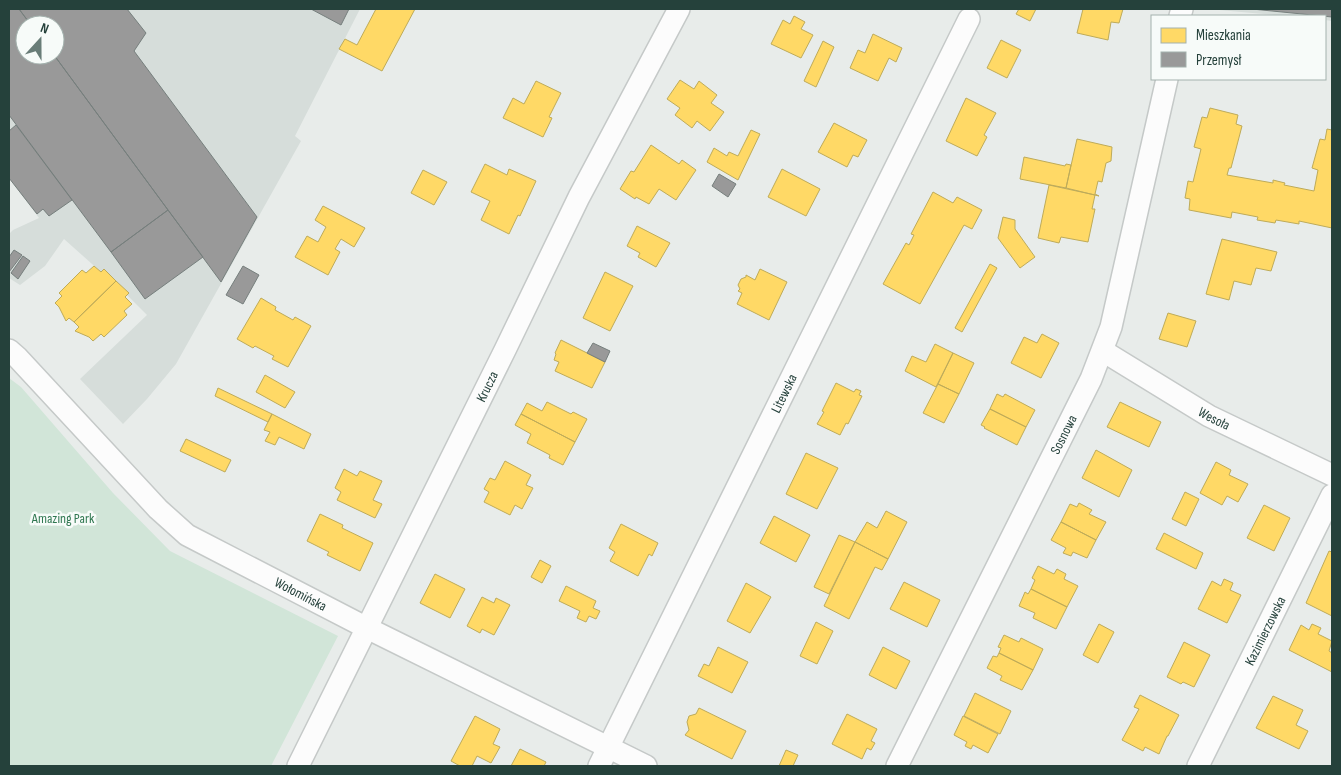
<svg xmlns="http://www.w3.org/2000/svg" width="1341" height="775" font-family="'Sofia Sans Condensed',sans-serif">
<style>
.built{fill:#d6ddda;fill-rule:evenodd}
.green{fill:#d1e5d8}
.homes{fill:#ffd966;stroke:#beab59}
.industry{fill:#999;stroke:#767f7d}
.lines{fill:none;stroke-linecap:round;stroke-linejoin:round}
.street-casing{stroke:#c5c9c8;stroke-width:24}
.street{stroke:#fcfcfc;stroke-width:21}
.labels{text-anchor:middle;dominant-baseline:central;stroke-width:5;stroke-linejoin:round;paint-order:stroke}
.street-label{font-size:14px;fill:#25413b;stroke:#f7fbf9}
.park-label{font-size:14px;fill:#2f7750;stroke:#f7fbf9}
</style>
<rect width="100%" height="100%" fill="#e8ecea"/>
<path class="built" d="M 9,9 L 360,9 L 295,136 L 301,141 L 176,364 L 147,399 L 123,424 L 80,379 L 147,315 L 127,295 L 128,293 L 104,270 L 101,272 L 64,239 L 45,266 L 20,285 L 9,278 L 9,234 L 13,230 L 39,218 L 9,178 ZM 25,25 L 55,25 L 55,55 L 25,55 Z
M 1208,9 L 1332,9 L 1332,21 L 1325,20 L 1325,16 L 1286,16 Z"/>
<path class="green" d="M 9,378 L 21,387 L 113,493 L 170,551 L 338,636 L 271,766 L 9,766 Z"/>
<path class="homes" d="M 376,9 L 415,9 L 382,71 L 339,49 L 345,39 L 357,45 Z
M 1019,9 L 1036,9 L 1030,21 L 1016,14 Z
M 1083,9 L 1123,9 L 1119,23 L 1111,22 L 1108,40 L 1077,33 Z
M 794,16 L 805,22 L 801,29 L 813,35 L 801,58 L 771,44 L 783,20 L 790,24 Z
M 873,34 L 902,48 L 896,62 L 889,58 L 878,81 L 850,68 L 858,50 L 865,53 Z
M 1001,40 L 1021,50 L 1007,78 L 987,68 Z
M 823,41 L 834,47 L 816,87 L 804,81 Z
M 680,80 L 694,89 L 699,81 L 717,95 L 711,103 L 724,112 L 710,131 L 697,121 L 692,128 L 675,115 L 680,108 L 667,99 Z
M 536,81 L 561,93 L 549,117 L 552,118 L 543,137 L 503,118 L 513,98 L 524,104 Z
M 966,98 L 996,113 L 984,135 L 987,137 L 977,156 L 946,141 Z
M 1210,108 L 1238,115 L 1236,124 L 1242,126 L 1231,168 L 1229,168 L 1227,175 L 1273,183 L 1273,180 L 1285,183 L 1284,185 L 1314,191 L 1318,170 L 1312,168 L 1320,139 L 1325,140 L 1327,129 L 1332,130 L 1332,228 L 1299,221 L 1299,224 L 1276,220 L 1275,223 L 1257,220 L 1258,217 L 1232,212 L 1231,218 L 1189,210 L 1190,199 L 1185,198 L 1188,181 L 1193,182 L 1201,149 L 1194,147 L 1202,117 L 1207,118 Z
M 834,123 L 867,140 L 858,157 L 853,155 L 847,167 L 818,152 Z
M 751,130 L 760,134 L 738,180 L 707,162 L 714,148 L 727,156 L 729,152 L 738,156 Z
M 1077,139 L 1112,147 L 1111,161 L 1106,163 L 1102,182 L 1098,181 L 1095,194 L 1099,196 L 1066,188 Z
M 651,145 L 679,164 L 682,160 L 696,170 L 676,200 L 659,189 L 649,204 L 636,197 L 635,199 L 620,189 L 631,171 L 634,172 Z
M 1024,157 L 1065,166 L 1066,164 L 1071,165 L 1066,188 L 1020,179 Z
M 485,164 L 507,175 L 509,169 L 536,181 L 520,216 L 518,215 L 509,234 L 481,220 L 490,201 L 471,192 Z
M 782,169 L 820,189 L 806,216 L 768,197 Z
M 423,170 L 447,182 L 434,205 L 411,193 Z
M 1049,185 L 1095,195 L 1092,209 L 1095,209 L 1088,242 L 1061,237 L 1059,243 L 1038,238 Z
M 933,192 L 953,203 L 957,197 L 982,210 L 972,229 L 964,225 L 920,304 L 883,284 L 906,243 L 909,245 L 914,235 L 911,234 Z
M 323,206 L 365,228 L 354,247 L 341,239 L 335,249 L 340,252 L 328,275 L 295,257 L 307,236 L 318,242 L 326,227 L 315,220 Z
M 1003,217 L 1015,220 L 1015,229 L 1035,257 L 1020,268 L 998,238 Z
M 637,226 L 670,243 L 656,267 L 638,257 L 640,253 L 627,246 Z
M 1222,239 L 1277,252 L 1271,271 L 1256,268 L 1251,285 L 1234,281 L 1229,300 L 1206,294 Z
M 990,264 L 997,268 L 962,332 L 955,328 Z
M 94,266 L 101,272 L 104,269 L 116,281 L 74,322 L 69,318 L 66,321 L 59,307 L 55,303 L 62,296 L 59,293 L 82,270 L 86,273 Z
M 760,269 L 787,282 L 769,320 L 737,304 L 742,293 L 738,291 L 740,289 L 738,285 L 741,279 L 746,277 L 746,275 L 755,280 Z
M 605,272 L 633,286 L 610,331 L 583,318 Z
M 116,281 L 129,293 L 125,297 L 132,304 L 124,311 L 127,315 L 104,337 L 101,334 L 93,341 L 89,337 L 75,331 L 79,327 L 74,322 Z
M 261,298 L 276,307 L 275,310 L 293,320 L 295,317 L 311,326 L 288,367 L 272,359 L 274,356 L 255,346 L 253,348 L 237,339 Z
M 1168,313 L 1196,321 L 1187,347 L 1159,339 Z
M 1042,334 L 1059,343 L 1041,378 L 1011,363 L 1024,337 L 1037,343 Z
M 561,340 L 605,362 L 592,388 L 555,371 L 559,362 L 554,360 L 556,354 L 555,353 Z
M 935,344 L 953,353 L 936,387 L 905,371 L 912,356 L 926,362 Z
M 953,353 L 974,363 L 959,394 L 938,384 Z
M 265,375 L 295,392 L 285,408 L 256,392 Z
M 836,383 L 854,392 L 856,389 L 861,391 L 859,395 L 862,396 L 848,424 L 846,423 L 840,435 L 817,424 L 824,412 L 822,411 Z
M 938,384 L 959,394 L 944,423 L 923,413 Z
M 218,388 L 272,414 L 268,422 L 215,396 Z
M 997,394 L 1003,397 L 1005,394 L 1035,410 L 1026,427 L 990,409 Z
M 547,402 L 571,414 L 573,412 L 587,419 L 575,442 L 521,414 L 527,403 L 542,411 Z
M 1120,402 L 1161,422 L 1149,447 L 1107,427 Z
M 990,409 L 1026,427 L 1017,445 L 984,428 L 985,427 L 981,425 Z
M 272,414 L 311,434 L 304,449 L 279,437 L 275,445 L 265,441 L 270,432 L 264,430 Z
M 521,414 L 575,442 L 563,465 L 549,458 L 550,455 L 527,443 L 531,434 L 515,425 Z
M 186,439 L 231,460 L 225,472 L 180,451 Z
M 1096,450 L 1132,470 L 1119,497 L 1082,478 Z
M 806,453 L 838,468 L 817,509 L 786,494 Z
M 505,461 L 531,475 L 526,485 L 533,488 L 522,509 L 515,505 L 510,515 L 484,502 L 489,492 L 484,489 L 490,478 L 495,480 Z
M 1216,462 L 1231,470 L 1229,475 L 1248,484 L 1238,502 L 1227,496 L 1222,505 L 1200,493 Z
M 344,469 L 357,476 L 360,471 L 382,481 L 373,500 L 382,504 L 375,518 L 337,500 L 341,492 L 335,488 Z
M 1185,492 L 1199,499 L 1186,526 L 1172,519 Z
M 1079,503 L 1092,510 L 1089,514 L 1106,522 L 1096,540 L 1061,522 L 1070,504 L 1077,507 Z
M 1264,505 L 1290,518 L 1274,551 L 1247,538 Z
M 886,511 L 907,522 L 888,559 L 855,542 L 867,522 L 877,528 Z
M 320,514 L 343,525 L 342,528 L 373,543 L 360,571 L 327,555 L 329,552 L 307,541 Z
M 774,516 L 810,535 L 796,562 L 760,543 Z
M 1061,522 L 1096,540 L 1087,558 L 1073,552 L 1071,556 L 1063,553 L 1066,548 L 1051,540 Z
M 621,524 L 658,543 L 652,556 L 649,554 L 638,576 L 610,561 L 615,552 L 609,548 Z
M 1164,533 L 1203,553 L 1196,569 L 1156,549 Z
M 839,535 L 855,542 L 829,594 L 814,587 Z
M 855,542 L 888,559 L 882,570 L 875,567 L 849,619 L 824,606 Z
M 1329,551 L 1332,552 L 1332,616 L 1306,603 Z
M 540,560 L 551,566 L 542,583 L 531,577 Z
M 1038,566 L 1054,574 L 1057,569 L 1066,574 L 1064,579 L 1078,586 L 1067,607 L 1031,589 L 1035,580 L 1032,578 Z
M 435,574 L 465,589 L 450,618 L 420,603 Z
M 1224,579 L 1233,583 L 1230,590 L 1241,595 L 1227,623 L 1198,609 L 1212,581 L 1221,586 Z
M 904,582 L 940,600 L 927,627 L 890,609 Z
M 746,583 L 771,597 L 750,633 L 727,621 Z
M 566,586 L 596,601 L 593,608 L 600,611 L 596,619 L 589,616 L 586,622 L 577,618 L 580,611 L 559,601 Z
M 1031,589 L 1067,607 L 1056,629 L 1033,618 L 1035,613 L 1019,606 L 1025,592 L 1028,594 Z
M 482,597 L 494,603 L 496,598 L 510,605 L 494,635 L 482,629 L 480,633 L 467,626 Z
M 816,622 L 833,631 L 817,664 L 800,656 Z
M 1099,624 L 1114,632 L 1098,663 L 1083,655 Z
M 1312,624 L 1321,628 L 1318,634 L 1332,641 L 1329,651 L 1332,653 L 1332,672 L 1289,650 L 1301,625 L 1309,630 Z
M 1004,635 L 1019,642 L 1021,638 L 1043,649 L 1033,670 L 999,653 L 1001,648 L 998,647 Z
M 1184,642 L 1210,655 L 1194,687 L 1183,682 L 1181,684 L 1167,677 Z
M 718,647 L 748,662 L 732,693 L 698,676 L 704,664 L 709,666 Z
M 883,647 L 910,661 L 896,689 L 869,675 Z
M 999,653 L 1033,670 L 1022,690 L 1000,680 L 1002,676 L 987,668 L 993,656 L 997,657 Z
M 975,693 L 1011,711 L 1000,734 L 964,716 Z
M 1140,695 L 1179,715 L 1168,736 L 1167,736 L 1159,754 L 1145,747 L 1143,751 L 1122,740 L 1139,709 L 1134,707 Z
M 1273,696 L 1303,710 L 1296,725 L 1308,731 L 1299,749 L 1256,728 Z
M 699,708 L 746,731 L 732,759 L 685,735 L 689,730 L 687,722 L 689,716 L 696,714 Z
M 847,714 L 877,729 L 871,741 L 875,743 L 871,750 L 867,748 L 862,759 L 832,744 Z
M 475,716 L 500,729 L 493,744 L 500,747 L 491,763 L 477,756 L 472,766 L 460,766 L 451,761 Z
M 963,716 L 998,734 L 988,753 L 973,745 L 971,749 L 965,746 L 967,742 L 954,735 Z
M 520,749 L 546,762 L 544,766 L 511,766 Z
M 786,750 L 798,755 L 793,766 L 779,766 Z"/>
<path class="industry" d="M 9,9 L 19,9 L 31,25 L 25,25 L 25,55 L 54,55 L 168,210 L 111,252 L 9,115 Z
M 19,9 L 127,9 L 146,33 L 134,51 L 257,217 L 221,282 L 54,55 L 55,55 L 55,25 L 31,25 Z
M 311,9 L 349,9 L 341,25 Z
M 1252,9 L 1332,9 L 1332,17 Z
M 16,125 L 72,200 L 49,216 L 43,209 L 37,214 L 9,178 L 9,131 Z
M 719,174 L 736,184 L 728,197 L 712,186 Z
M 168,210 L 203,257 L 145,299 L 111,252 Z
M 14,250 L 22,255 L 9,272 L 9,257 Z
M 23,256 L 30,261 L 18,279 L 11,273 Z
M 243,266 L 259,275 L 243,304 L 226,295 Z
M 593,343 L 610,351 L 605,362 L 587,353 Z"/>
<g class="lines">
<g class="street-casing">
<g id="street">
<path d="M 1180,16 L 1182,9"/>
<path id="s1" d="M 9,350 L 17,357 L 158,509 L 187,535 L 367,628 L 646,766"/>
<path id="s2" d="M 1103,351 L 1209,416 L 1332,475"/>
<path id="s3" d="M 298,766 L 505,350 L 579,197 L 679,9"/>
<path id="s4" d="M 599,766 L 969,19"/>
<path id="s5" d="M 897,766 L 1091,379 L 1111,327 L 1167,79"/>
<path id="s6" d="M 1198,766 L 1332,495"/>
</g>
</g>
<use href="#street" class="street"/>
</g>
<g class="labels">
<g class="street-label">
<text stroke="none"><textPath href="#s3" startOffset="424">Krucza</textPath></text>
<text stroke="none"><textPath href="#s4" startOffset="416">Litewska</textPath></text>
<text stroke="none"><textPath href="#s2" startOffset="130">Wesoła</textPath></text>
<text stroke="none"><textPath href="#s5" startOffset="371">Sosnowa</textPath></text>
<text stroke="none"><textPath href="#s1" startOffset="385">Wołomińska</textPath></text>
<text stroke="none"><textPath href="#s6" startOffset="151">Kazimierzowska</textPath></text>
</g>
<g class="park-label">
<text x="63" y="518">Amazing Park</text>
</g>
</g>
<rect width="1341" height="775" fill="none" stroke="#25413b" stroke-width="20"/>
<rect x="1151" y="15" width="175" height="65" fill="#f7fbf9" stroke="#a3b1ad"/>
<rect x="1161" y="28" width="25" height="15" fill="#ffd966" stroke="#a3b1ad"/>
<text x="1196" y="40" font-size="15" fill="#25413b">Mieszkania</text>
<rect x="1161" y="52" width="25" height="15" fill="#999999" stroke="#a3b1ad"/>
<text x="1196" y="65" font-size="15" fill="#25413b">Przemysł</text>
<g transform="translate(40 40) rotate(21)"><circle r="24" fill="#f7fbf9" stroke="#a3b1ad"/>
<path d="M0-4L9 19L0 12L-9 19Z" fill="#697d78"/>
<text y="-8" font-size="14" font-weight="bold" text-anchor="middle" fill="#25413b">N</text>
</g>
</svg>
